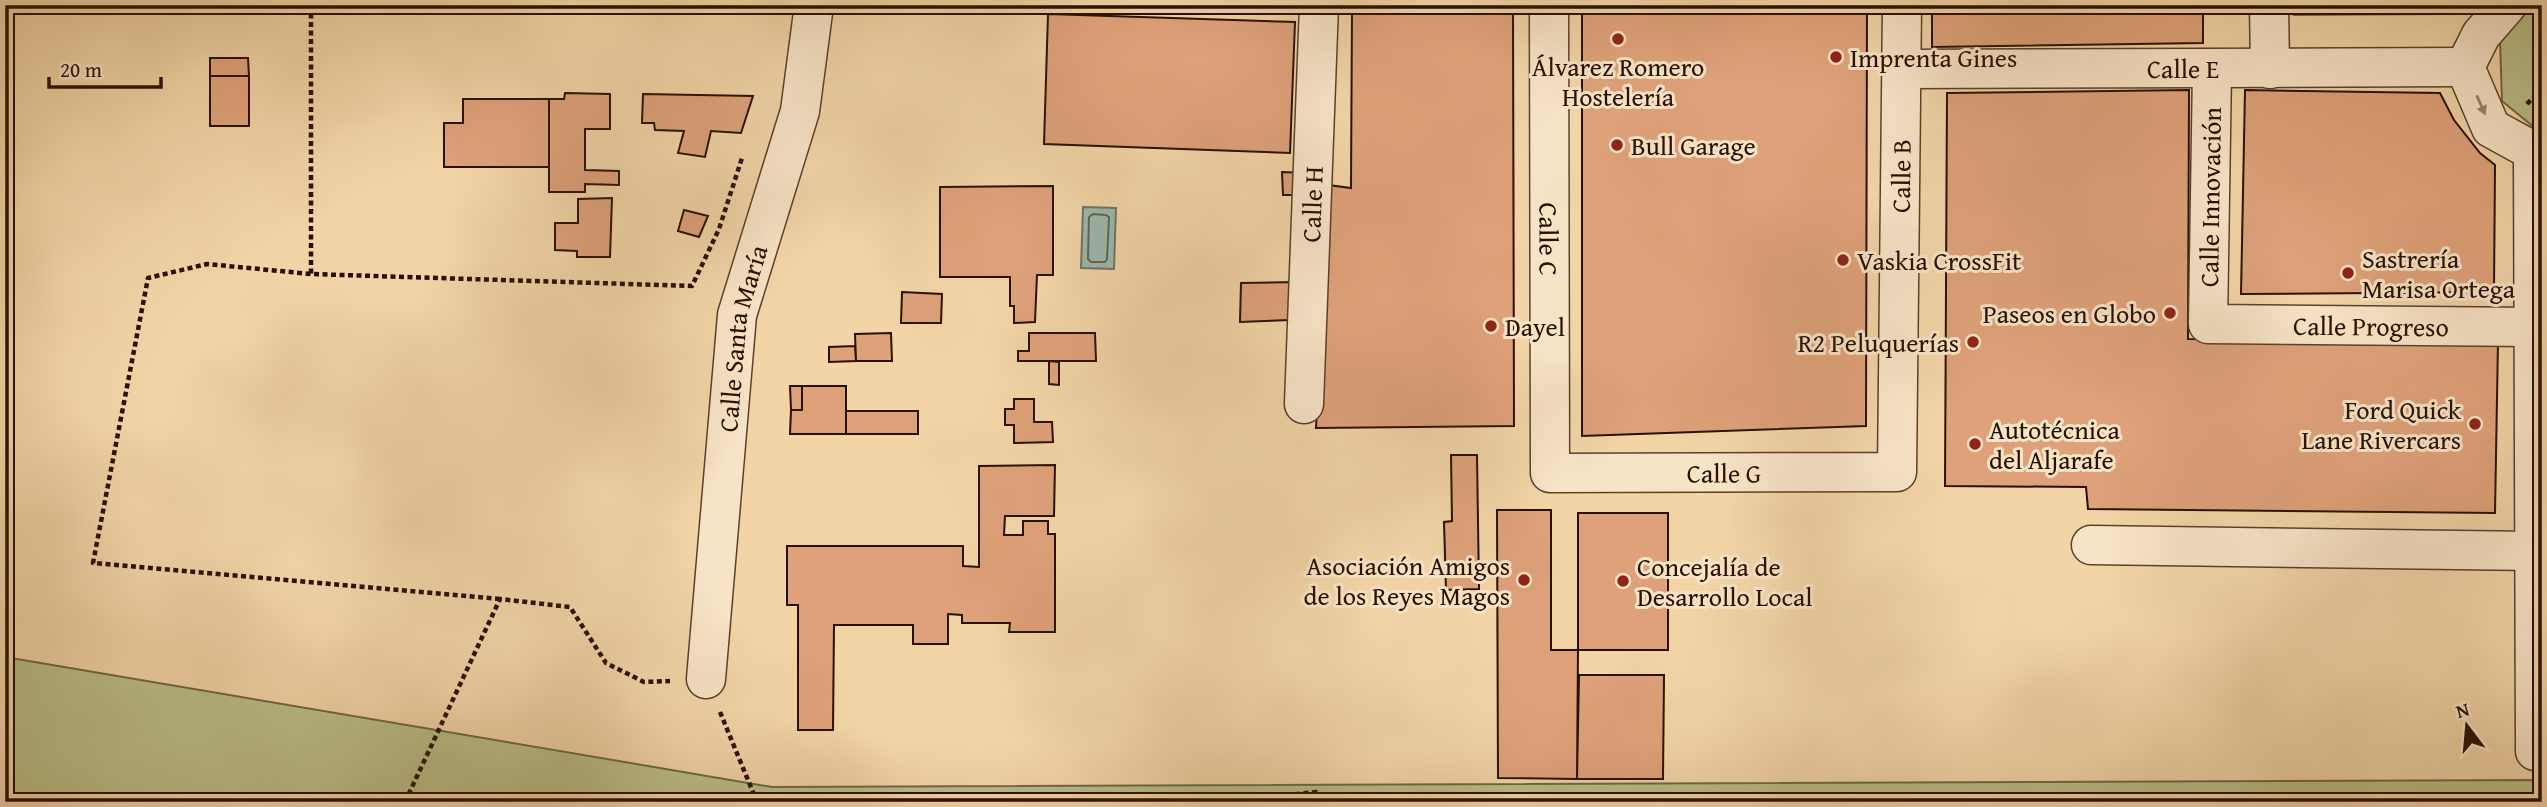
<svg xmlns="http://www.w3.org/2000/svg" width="2547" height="807" font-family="'Gentium Book Plus',serif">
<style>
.green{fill:#babd88;stroke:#716644;stroke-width:2}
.water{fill:#9cb8ac;stroke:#6e7567;stroke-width:2}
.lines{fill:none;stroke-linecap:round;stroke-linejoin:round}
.shore{stroke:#626456;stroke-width:2}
.building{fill:#dea179;stroke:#281000;stroke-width:2}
.minor-casing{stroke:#5a412a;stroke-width:41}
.path{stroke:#281000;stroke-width:4.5;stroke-dasharray:5 3.5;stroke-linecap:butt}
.minor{stroke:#f7e3c6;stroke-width:38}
.oneway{fill:#9a846d}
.poi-dot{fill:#8f2418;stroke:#f7e3c6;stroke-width:2.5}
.labels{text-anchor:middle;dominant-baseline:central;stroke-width:6;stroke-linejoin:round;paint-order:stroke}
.poi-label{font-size:26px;fill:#281000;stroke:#f7e3c6;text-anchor:start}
.street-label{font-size:26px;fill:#281000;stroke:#f7e3c6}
</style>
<rect width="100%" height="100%" fill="#f2d4a7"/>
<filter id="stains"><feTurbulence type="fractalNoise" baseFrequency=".00286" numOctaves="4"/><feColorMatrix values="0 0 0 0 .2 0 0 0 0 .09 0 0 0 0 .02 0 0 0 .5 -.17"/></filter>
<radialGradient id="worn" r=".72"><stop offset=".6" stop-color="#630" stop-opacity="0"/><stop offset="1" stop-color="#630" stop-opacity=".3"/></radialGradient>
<path class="green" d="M 2294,5 L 2451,5 L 2442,14 L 2294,15 Z
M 2533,5 L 2542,5 L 2542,129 L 2535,128 L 2502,101 L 2500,41 Z
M 5,657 L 772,787 L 2542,780 L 2542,802 L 5,802 Z"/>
<path class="water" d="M 1083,207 L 1116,208 L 1114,269 L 1081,268 Z"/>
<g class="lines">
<path class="shore" d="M 1093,214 L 1106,215 L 1109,217 L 1107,259 L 1105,262 L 1091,262 L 1088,259 L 1089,217 Z"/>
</g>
<path class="building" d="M 1184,5 L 1314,5 L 1314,8 Z
M 1352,5 L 1513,5 L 1514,426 L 1316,428 L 1328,185 L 1351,188 Z
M 1582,5 L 1867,5 L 1866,426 L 1582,436 Z
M 1932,5 L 2203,5 L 2203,43 L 1932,47 Z
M 1048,14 L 1295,22 L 1290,153 L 1044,144 Z
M 210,58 L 248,58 L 249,76 L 210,76 Z
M 210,76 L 249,76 L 249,126 L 210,126 Z
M 2189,90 L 2188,339 L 2498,342 L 2495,513 L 2088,509 L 2086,487 L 1945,486 L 1947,93 Z
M 2245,90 L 2440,93 L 2454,120 L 2480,153 L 2495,165 L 2494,292 L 2241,294 Z
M 565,93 L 610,94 L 610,129 L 585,129 L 585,170 L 619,171 L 619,185 L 585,184 L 585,192 L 549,192 L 549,99 L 564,99 Z
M 643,94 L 753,96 L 741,133 L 711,131 L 705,157 L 678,153 L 684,131 L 655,130 L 654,123 L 642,123 Z
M 463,99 L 549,99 L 549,167 L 444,167 L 444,123 L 463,123 Z
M 1282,172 L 1305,173 L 1303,195 L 1283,195 Z
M 1053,186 L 1053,275 L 1037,275 L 1035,322 L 1014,323 L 1014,306 L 1010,306 L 1010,277 L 940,277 L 940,187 Z
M 612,198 L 610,257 L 577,257 L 577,251 L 555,250 L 555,223 L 578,223 L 578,199 Z
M 684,210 L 708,216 L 699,237 L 678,231 Z
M 1295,282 L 1290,320 L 1240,322 L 1241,283 Z
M 902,292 L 942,294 L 941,323 L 901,323 Z
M 891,333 L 892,361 L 856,361 L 855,334 Z
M 1029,333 L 1095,333 L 1096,361 L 1018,361 L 1018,351 L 1029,351 Z
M 855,346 L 856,361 L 829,362 L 829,347 Z
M 1049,361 L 1059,362 L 1059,385 L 1049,384 Z
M 790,386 L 802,386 L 802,410 L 791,410 Z
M 802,386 L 846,386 L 846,434 L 790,434 L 791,410 L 802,410 Z
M 1014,399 L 1034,399 L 1034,422 L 1052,422 L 1053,442 L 1014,443 L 1014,425 L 1005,425 L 1005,409 L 1014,409 Z
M 846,411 L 918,411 L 918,434 L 846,434 Z
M 1451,455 L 1477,455 L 1479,589 L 1446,590 L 1444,522 L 1452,521 Z
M 1055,465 L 1054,516 L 1005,516 L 1004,535 L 1023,535 L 1023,521 L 1048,521 L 1048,534 L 1055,534 L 1055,632 L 1009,632 L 1010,623 L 962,623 L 962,615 L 948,614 L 948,644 L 913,644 L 913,625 L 834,625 L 833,730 L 798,730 L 798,605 L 787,605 L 787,546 L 963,546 L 963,566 L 979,567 L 979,466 Z
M 1497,510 L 1551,510 L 1551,650 L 1578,650 L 1577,779 L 1498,778 Z
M 1578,513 L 1668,513 L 1668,650 L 1578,650 Z
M 1579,675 L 1664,675 L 1663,779 L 1577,779 Z"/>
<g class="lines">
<g class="minor-casing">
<g id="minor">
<path id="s1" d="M 1549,5 L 1550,473 L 1897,472 L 1902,5"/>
<path d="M 2269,5 L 2270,69"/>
<path d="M 2507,5 L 2481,35 L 2465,67 L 2491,128 L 2533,151 L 2542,153"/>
<path id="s2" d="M 1901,69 L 2465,67"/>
<path id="s3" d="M 2212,69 L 2208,324 L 2533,327"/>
<path d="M 2533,151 L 2535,751 L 2542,752"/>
<path id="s4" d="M 1304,404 L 1319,5"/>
<path d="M 2091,545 L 2534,551"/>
<path id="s5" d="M 706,679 L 737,315 L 800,111 L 814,5"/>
</g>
</g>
<path class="path" d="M 311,5 L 311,274
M 2527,104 L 2542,89
M 500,599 L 93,563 L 148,278 L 207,264 L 311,274 L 692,286 L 719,229 L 742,158
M 720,712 L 757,802
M 405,802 L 500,599 L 570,607 L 606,663 L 644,682 L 670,681
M 1219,802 L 1316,792 L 1334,802"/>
<use href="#minor" class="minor"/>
</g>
<defs><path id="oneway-solid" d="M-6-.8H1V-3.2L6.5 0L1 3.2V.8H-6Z" transform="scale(1.75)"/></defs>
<use class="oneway" href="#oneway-solid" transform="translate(2481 105) rotate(66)"/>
<g class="poi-dot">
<circle cx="1618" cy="39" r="7"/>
<circle cx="1836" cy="57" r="7"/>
<circle cx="1617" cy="145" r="7"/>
<circle cx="1843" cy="260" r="7"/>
<circle cx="2348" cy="273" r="7"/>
<circle cx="2170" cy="313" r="7"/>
<circle cx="1491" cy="326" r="7"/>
<circle cx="1973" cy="342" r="7"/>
<circle cx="2475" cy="424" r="7"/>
<circle cx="1975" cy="444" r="7"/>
<circle cx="1524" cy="580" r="7"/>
<circle cx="1623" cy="581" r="7"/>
</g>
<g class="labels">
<g class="poi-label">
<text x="1850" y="57">Imprenta Gines</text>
<text x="1618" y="66" text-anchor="middle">Álvarez Romero<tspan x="1618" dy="30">Hostelería</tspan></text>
<text x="1631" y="145">Bull Garage</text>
<text x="2362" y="258">Sastrería<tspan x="2362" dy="30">Marisa Ortega</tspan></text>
<text x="1857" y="260">Vaskia CrossFit</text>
<text x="2156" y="313" text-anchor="end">Paseos en Globo</text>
<text x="1505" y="326">Dayel</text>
<text x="1959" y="342" text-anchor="end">R2 Peluquerías</text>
<text x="2461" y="409" text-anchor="end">Ford Quick<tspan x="2461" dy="30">Lane Rivercars</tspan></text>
<text x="1989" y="429">Autotécnica<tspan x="1989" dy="30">del Aljarafe</tspan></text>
<text x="1510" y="565" text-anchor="end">Asociación Amigos<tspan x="1510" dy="30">de los Reyes Magos</tspan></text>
<text x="1637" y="566">Concejalía de<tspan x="1637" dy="30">Desarrollo Local</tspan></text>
</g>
<g class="street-label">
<text stroke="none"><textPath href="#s2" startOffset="282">Calle E</textPath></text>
<text stroke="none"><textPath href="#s1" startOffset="1111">Calle B</textPath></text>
<text transform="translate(2210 197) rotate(-89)">Calle Innovación</text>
<text stroke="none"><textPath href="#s4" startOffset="200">Calle H</textPath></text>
<text stroke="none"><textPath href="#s1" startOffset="234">Calle C</textPath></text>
<text stroke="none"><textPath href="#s3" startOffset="418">Calle Progreso</textPath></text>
<text stroke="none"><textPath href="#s5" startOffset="343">Calle Santa María</textPath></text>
<text stroke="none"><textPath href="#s1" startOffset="642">Calle G</textPath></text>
</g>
</g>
<rect width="2547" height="807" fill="none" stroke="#f2d4a7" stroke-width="28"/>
<rect x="7" y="7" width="2533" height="793" fill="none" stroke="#281000" stroke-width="3.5"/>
<rect x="14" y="14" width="2519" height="779" fill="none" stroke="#281000" stroke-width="2"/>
<g transform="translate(2467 726) rotate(344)" stroke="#f7e3c6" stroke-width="5" paint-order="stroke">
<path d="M0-5L12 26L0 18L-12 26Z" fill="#281000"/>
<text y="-10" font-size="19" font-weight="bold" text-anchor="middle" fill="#281000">N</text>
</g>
<path d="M49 77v10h112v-10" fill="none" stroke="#281000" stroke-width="3.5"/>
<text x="60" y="77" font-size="21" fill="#281000" stroke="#f7e3c6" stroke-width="5" paint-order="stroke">20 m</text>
<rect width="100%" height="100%" filter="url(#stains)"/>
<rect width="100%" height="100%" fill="url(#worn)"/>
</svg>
